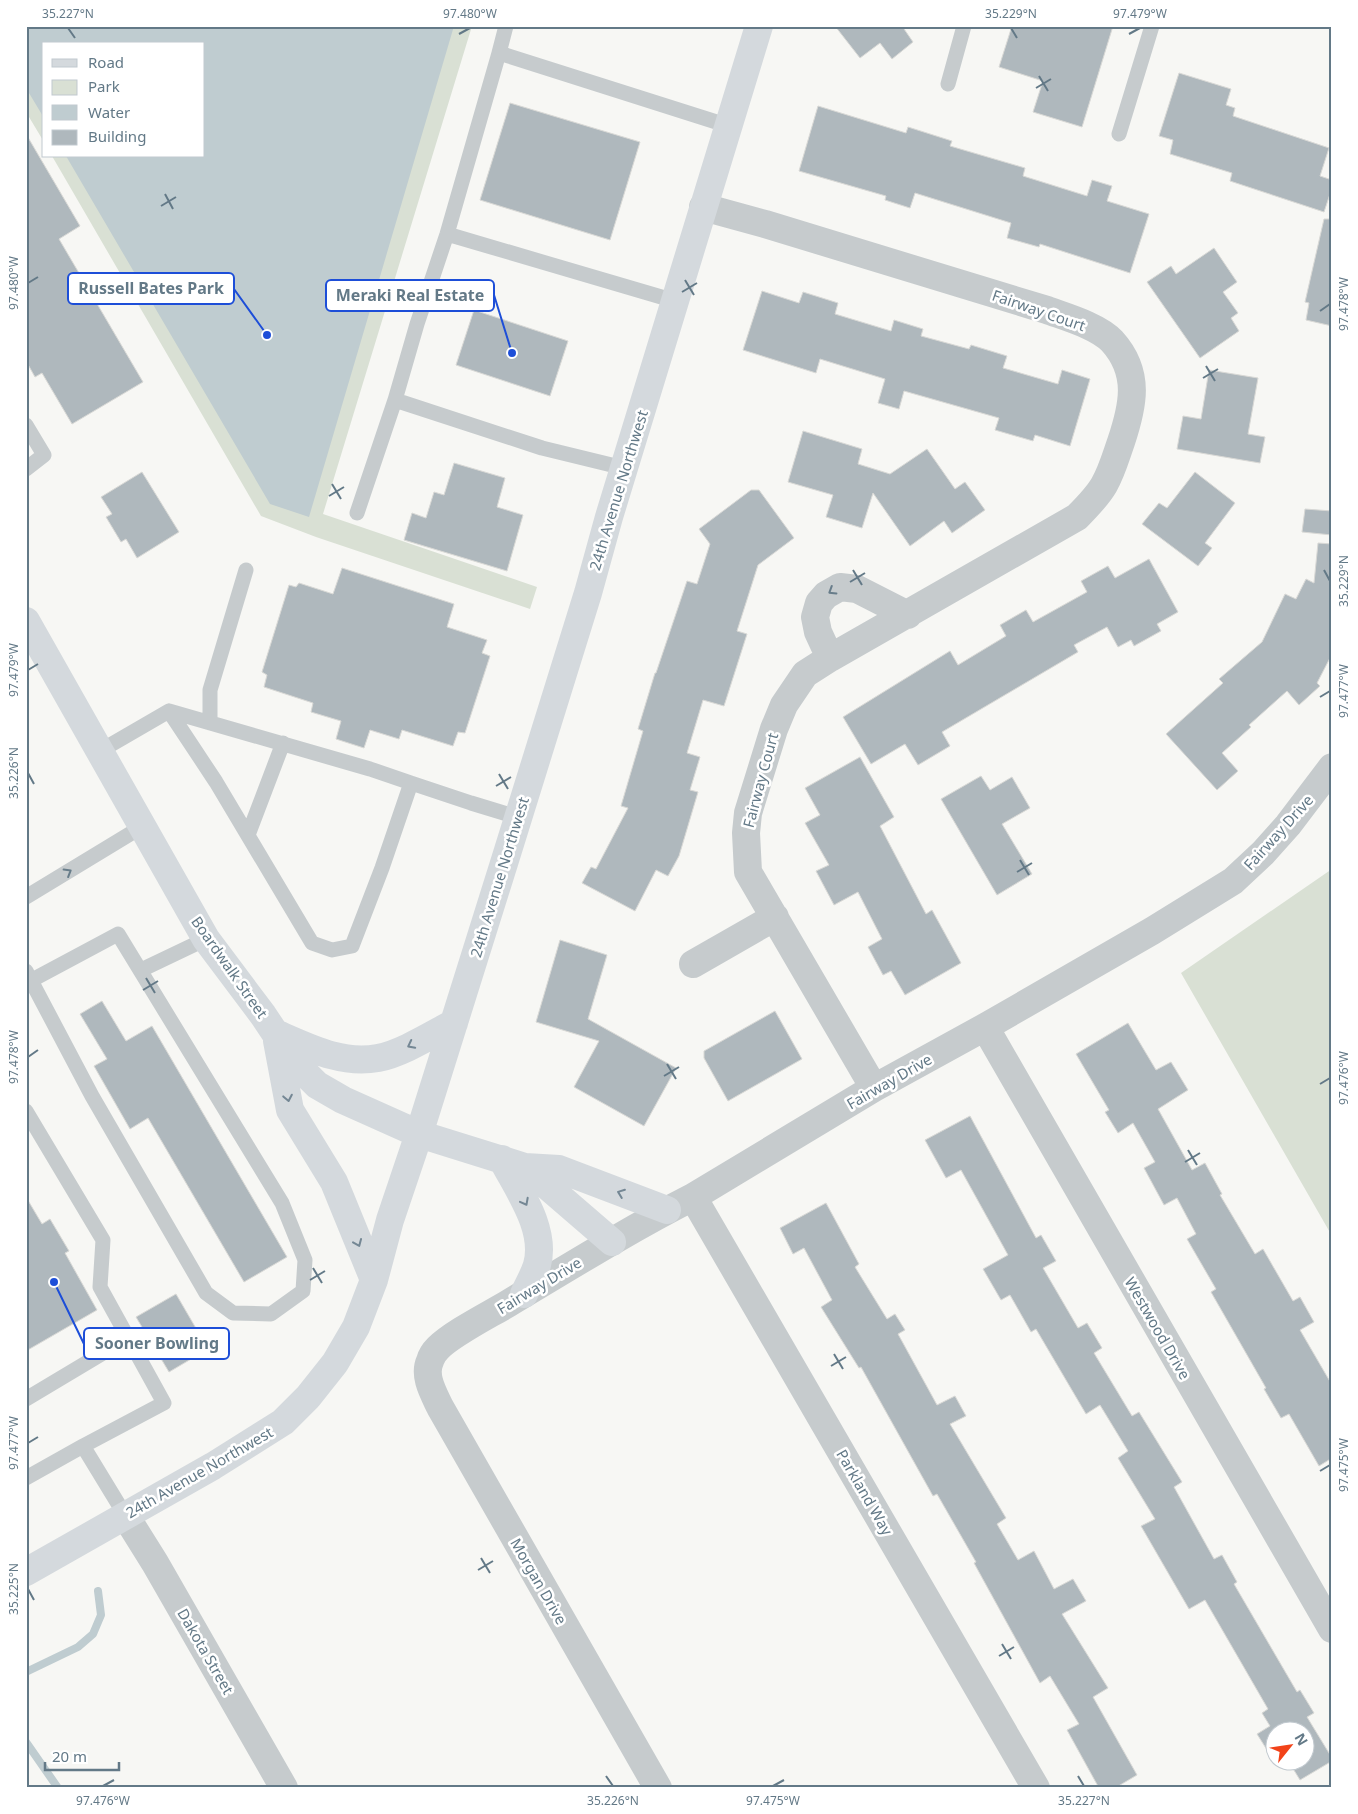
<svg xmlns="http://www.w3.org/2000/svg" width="1358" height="1814" font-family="'Noto Sans',sans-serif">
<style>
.green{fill:#d9e0d4}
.water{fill:#bfccd0}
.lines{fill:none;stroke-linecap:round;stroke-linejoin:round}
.stream{stroke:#bfccd0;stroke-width:8}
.building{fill:#afb8bd;stroke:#d9d9d6}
.lane{stroke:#c6cbcd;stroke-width:15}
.street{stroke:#c6cbcd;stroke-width:28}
.secondary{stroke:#d4d9dd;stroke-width:28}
.oneway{stroke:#687d8a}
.oneway2{stroke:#748794}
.ticks{fill:none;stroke:#637987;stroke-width:2}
.labels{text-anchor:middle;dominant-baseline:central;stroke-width:5;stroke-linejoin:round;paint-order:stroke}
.street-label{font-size:15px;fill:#637987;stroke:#fff}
.leader{fill:none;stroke:#1d4ed8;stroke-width:2}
.callout-dot{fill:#1d4ed8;stroke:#fff;stroke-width:2}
.callout{fill:#fff;stroke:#1d4ed8;stroke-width:2}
.callout-label{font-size:16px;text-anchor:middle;font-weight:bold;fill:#637987}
.neatline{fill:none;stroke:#637987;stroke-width:2}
.ticks-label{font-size:12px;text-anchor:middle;fill:#637987}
</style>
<rect width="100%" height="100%" fill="#f7f7f4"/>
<path class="green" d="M 26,26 L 472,26 L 323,514 L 537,587 L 530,609 L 316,537 L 261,516 L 52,156 L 204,156 L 204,44 L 44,44 L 44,142 L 26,112 Z
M 1332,869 L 1332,1236 L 1181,973 Z"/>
<path class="water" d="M 26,26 L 454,26 L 309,517 L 270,504 L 66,156 L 204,156 L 204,44 L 44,44 L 44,118 L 26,88 Z"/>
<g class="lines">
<path class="stream" d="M 26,1672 L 78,1647 L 93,1634 L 101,1615 L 98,1591
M 26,1742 L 58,1788"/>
</g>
<path class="building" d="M 835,26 L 902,26 L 913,42 L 892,59 L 880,43 L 860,58 Z
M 1012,26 L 1113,26 L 1082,127 L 1033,112 L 1043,81 L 999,67 Z
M 1179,73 L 1231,89 L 1226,105 L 1235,108 L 1233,116 L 1329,148 L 1320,176 L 1332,180 L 1332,188 L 1324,212 L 1230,181 L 1232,173 L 1170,154 L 1173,140 L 1159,136 Z
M 510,103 L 640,142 L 610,240 L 480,200 Z
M 818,106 L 906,133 L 908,127 L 952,141 L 950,146 L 1025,168 L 1023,176 L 1087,196 L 1092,180 L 1112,186 L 1107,201 L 1149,214 L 1130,273 L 1040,244 L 1039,247 L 1007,238 L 1011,223 L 915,193 L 910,208 L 885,200 L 886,196 L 799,171 Z
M 26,134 L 80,226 L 59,239 L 143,382 L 72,424 L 42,373 L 35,377 L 26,361 Z
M 1324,219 L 1332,219 L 1332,326 L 1306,320 L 1309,303 L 1305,302 Z
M 1214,248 L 1237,282 L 1223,292 L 1238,313 L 1231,318 L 1239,331 L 1200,358 L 1147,282 L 1171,266 L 1176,274 Z
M 762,291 L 799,303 L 803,292 L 838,303 L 835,314 L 891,331 L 894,320 L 923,329 L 921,336 L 969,349 L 971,345 L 1007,356 L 1003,368 L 1058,384 L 1062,370 L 1090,379 L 1070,446 L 1035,435 L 1033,441 L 995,430 L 999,418 L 904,391 L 899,409 L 878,403 L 885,379 L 820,359 L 816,373 L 743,350 Z
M 474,310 L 568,341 L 550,396 L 456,365 Z
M 1209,370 L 1258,378 L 1248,434 L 1265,437 L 1260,463 L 1177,449 L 1183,416 L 1201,419 Z
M 803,431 L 862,449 L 858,464 L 890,474 L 927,449 L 955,489 L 965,482 L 985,510 L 952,533 L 944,521 L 910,546 L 873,493 L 862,528 L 826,517 L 833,495 L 788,482 Z
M 454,463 L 505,478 L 497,507 L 523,515 L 507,571 L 404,540 L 412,513 L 426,518 L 434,492 L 444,495 Z
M 142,472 L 179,532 L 137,558 L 126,539 L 121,542 L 106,517 L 112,514 L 101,497 Z
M 1195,472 L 1235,503 L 1205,543 L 1212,548 L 1198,566 L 1142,524 L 1159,503 L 1167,508 Z
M 751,490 L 759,490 L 794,538 L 758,565 L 737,631 L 747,634 L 724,706 L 703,700 L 687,753 L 700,757 L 690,790 L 698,792 L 679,856 L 668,876 L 656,870 L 635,911 L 582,883 L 591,867 L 596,869 L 628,808 L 621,806 L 643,731 L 638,729 L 655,673 L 656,673 L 687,581 L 697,584 L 710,544 L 699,529 Z
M 1305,509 L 1332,511 L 1332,535 L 1302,532 Z
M 1318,543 L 1332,544 L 1332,654 L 1317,683 L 1320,686 L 1299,705 L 1287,691 L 1249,725 L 1251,727 L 1222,753 L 1238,771 L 1217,790 L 1166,734 L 1223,683 L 1219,679 L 1262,642 L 1285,594 L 1296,599 L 1306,579 L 1314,583 Z
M 1149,559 L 1178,612 L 1157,624 L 1161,631 L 1134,646 L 1131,640 L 1118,647 L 1107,627 L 1074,645 L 1078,652 L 942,732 L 950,746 L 918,765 L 905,744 L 871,764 L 843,717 L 950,651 L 958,665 L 1006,636 L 1000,625 L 1026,610 L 1033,622 L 1087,592 L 1081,581 L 1108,566 L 1115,578 Z
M 342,568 L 454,604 L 447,627 L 487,640 L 482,653 L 490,656 L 465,733 L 458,732 L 453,746 L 402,730 L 399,739 L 370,730 L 364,748 L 336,739 L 341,721 L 311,712 L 313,703 L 264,687 L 267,675 L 262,672 L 289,585 L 296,587 L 299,583 L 333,594 Z
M 860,757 L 894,817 L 880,826 L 926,914 L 932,910 L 961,963 L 905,995 L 891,971 L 883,975 L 868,947 L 882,939 L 858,892 L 834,905 L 816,871 L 829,865 L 805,823 L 820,815 L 805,788 Z
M 981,776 L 990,790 L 1012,777 L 1030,808 L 1002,824 L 1032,874 L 997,895 L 941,799 Z
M 560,940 L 607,955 L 588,1019 L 676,1068 L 644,1126 L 574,1087 L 599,1041 L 536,1022 Z
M 102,1001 L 126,1041 L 152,1026 L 287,1257 L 244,1282 L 148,1118 L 130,1129 L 94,1066 L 107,1059 L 80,1014 Z
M 775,1011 L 802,1059 L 728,1101 L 704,1058 L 704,1051 Z
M 1128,1023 L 1156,1070 L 1171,1062 L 1188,1090 L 1158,1109 L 1192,1170 L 1205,1163 L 1222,1194 L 1220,1195 L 1255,1254 L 1263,1249 L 1293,1301 L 1300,1297 L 1314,1322 L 1300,1330 L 1332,1385 L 1332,1458 L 1319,1466 L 1289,1414 L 1281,1418 L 1264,1389 L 1266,1388 L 1211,1292 L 1216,1289 L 1187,1239 L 1196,1234 L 1177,1198 L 1164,1205 L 1144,1168 L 1155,1162 L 1133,1123 L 1118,1133 L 1105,1112 L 1109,1110 L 1076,1054 Z
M 970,1116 L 1036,1238 L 1041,1235 L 1056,1261 L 1043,1268 L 1078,1328 L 1087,1323 L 1102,1348 L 1094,1353 L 1132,1416 L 1139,1412 L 1182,1482 L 1174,1487 L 1214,1559 L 1222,1555 L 1237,1582 L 1234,1584 L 1297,1692 L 1300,1690 L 1314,1713 L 1307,1717 L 1332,1758 L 1332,1761 L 1300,1780 L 1289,1762 L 1306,1762 L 1306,1732 L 1276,1732 L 1276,1760 L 1274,1761 L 1257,1734 L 1270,1726 L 1262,1713 L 1268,1709 L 1205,1600 L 1189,1609 L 1141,1526 L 1155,1519 L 1118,1458 L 1128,1451 L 1100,1405 L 1086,1414 L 1036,1329 L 1031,1332 L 1010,1295 L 1001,1300 L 983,1269 L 1008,1255 L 961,1170 L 946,1178 L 925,1140 Z
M 26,1197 L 42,1224 L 50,1219 L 69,1251 L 65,1253 L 97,1310 L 26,1351 Z
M 826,1203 L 859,1264 L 855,1267 L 887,1319 L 895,1314 L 905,1330 L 898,1334 L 937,1405 L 955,1396 L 966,1416 L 950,1424 L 1006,1518 L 997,1524 L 1018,1560 L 1034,1551 L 1054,1589 L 1073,1579 L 1086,1601 L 1062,1614 L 1108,1688 L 1093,1697 L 1137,1775 L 1115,1788 L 1099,1788 L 1067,1730 L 1079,1724 L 1050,1676 L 1040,1683 L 974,1563 L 976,1562 L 937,1494 L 933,1496 L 861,1367 L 859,1368 L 821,1307 L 832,1300 L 804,1248 L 793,1254 L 780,1228 Z
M 176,1294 L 208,1349 L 169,1372 L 136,1317 Z"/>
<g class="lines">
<path class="lane" d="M 499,53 L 506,26
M 948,84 L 964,26
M 1119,134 L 1152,26
M 447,234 L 675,301
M 395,400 L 417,324 L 447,234 L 499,53 L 729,126
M 26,425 L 44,455 L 26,469
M 357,513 L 395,400 L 542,448 L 624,468
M 169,711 L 370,769 L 411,783
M 210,723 L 210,690 L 246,570
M 100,751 L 169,711 L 216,782 L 312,943 L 332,950 L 352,946 L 382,868 L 411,783 L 471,803 L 517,817
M 248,835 L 283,743
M 26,897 L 143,826
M 141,970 L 206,939
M 26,971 L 92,1096 L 206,1293 L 233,1313 L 271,1314 L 303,1291 L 305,1260 L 282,1203 L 118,934 L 32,980
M 26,1111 L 103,1240 L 100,1287 L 164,1403 L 83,1446 L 125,1515
M 26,1399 L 128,1338
M 26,1478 L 83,1446"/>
<path class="street" d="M 703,207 L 765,224 L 1047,310 C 1066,317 1098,326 1112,341 C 1141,373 1133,406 1121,442 C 1116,456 1112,471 1104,485 C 1097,497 1087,507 1077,517 L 830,658 L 805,674 L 784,705 L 774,729 L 748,813 L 746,833 L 748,872 L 874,1088
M 830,658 L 818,632 L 815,617 L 819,603 L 826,595 L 840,587 L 857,589 L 908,615
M 693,964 L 775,917
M 985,1027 L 1332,1629
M 693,1197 L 1036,1788
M 125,1515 L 155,1563 L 284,1788
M 658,1788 L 440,1407 C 434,1394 423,1376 430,1361 C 431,1357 435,1351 438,1348 C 453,1333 489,1315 509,1303 C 569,1267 630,1229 693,1197 L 874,1088 L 985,1027 L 1152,931 L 1233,881 L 1263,853 L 1288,825 L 1332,767"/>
<path class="secondary" d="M 26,621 L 206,939 L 263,1015 L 287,1051 L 303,1071 L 317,1085 L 343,1100 L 419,1134 L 525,1167 L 559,1169 L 667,1210
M 275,1033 C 308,1047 341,1065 378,1058 C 401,1054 433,1034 454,1023
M 277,1041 L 290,1110 L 334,1182 L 374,1280
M 502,1159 C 518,1190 547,1229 537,1265 C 534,1275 528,1285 524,1294
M 525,1167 L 612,1242
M 26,1572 L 213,1466 L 283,1422 L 308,1397 L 335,1363 L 356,1327 L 374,1280 L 390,1220 L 419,1134 L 505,860 L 588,593 L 609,517 L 759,26"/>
</g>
<defs><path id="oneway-chevron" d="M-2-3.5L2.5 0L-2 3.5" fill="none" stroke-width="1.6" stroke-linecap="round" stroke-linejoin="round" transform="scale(1.25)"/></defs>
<g class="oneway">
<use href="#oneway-chevron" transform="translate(832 591) rotate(148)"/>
<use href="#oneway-chevron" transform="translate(68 872) rotate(-31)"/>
</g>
<g class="oneway2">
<use href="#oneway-chevron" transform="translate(411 1045) rotate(153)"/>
<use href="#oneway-chevron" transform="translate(288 1098) rotate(79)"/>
<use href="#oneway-chevron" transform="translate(621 1193) rotate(-159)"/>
<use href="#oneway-chevron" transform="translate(525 1202) rotate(62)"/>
<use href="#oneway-chevron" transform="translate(358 1243) rotate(67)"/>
</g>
<path class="ticks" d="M 68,28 L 75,38M 1011,28 L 1017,38M 459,34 L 470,28M 1129,34 L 1140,28M 1039,76 L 1048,91M 1036,88 L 1051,79M 165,194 L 173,209M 161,206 L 176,197M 685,280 L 694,295M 28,283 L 38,277M 682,292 L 697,283M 1320,311 L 1330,304M 1206,366 L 1215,381M 1203,378 L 1218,369M 332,484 L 341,499M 329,496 L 344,487M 853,570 L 862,585M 1324,570 L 1330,581M 850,582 L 865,573M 28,670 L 38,664M 1320,697 L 1330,691M 28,773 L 34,784M 499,774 L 508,789M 496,786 L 511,777M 1020,860 L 1029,875M 1017,872 L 1032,863M 146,978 L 155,993M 143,990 L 158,981M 28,1057 L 38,1050M 667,1064 L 676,1079M 664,1076 L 679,1067M 1320,1084 L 1330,1078M 1188,1150 L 1197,1165M 1185,1162 L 1200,1153M 313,1268 L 322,1283M 310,1280 L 325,1271M 834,1354 L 843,1369M 831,1366 L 846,1357M 28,1443 L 38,1437M 1320,1471 L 1330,1465M 481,1558 L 490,1573M 478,1570 L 493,1561M 28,1589 L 34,1600M 1002,1644 L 1011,1659M 999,1656 L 1014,1647M 606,1776 L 613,1786M 1078,1776 L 1084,1786M 103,1786 L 114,1780M 773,1786 L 784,1780"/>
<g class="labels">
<g class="street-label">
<text transform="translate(1039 310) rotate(19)">Fairway Court</text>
<text transform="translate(618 490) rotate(-73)">24th Avenue Northwest</text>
<text transform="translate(760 780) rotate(-75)">Fairway Court</text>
<text transform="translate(1278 832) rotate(-48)">Fairway Drive</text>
<text transform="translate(499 877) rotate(-73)">24th Avenue Northwest</text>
<text transform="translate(230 967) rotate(55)">Boardwalk Street</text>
<text transform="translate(889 1081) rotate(-30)">Fairway Drive</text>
<text transform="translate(539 1285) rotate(-31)">Fairway Drive</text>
<text transform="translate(1158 1328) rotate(60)">Westwood Drive</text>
<text transform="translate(199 1472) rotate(-30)">24th Avenue Northwest</text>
<text transform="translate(865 1492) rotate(60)">Parkland Way</text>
<text transform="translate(539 1581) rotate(60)">Morgan Drive</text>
<text transform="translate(206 1651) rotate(60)">Dakota Street</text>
</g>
</g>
<path class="leader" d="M267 335L234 289M512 353L494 295M54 1282L84 1344"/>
<g class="callout-dot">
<circle cx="267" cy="335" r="5"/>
<circle cx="512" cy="353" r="5"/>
<circle cx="54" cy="1282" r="5"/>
</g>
<g class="callout">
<rect x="68" y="273" width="166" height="31" rx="5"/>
<rect x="326" y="280" width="168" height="31" rx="5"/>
<rect x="84" y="1328" width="145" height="31" rx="5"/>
</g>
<g class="callout-label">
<text x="151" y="294">Russell Bates Park</text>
<text x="410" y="301">Meraki Real Estate</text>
<text x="157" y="1349">Sooner Bowling</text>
</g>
<rect width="1358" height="1814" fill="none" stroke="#ffffff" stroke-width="55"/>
<rect x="42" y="42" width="162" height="115" fill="#ffffff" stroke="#c1c9cf"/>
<rect x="52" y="59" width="25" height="8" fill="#d4d9dd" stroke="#c1c9cf"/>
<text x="88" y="68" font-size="15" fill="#637987">Road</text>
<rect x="52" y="80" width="25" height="15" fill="#d9e0d4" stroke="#c1c9cf"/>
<text x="88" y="92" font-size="15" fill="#637987">Park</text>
<rect x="52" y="105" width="25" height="15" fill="#bfccd0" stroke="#c1c9cf"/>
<text x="88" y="118" font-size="15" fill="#637987">Water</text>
<rect x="52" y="130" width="25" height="15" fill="#afb8bd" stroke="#c1c9cf"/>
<text x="88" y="142" font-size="15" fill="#637987">Building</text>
<g transform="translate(1290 1746) rotate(60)"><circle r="24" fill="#ffffff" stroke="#c1c9cf"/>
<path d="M0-4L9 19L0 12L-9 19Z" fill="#f24319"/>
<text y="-8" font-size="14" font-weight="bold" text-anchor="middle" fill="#637987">N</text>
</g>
<path d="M45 1762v8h74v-8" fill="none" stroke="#637987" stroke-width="2.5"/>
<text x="52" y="1762" font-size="15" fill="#637987" stroke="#ffffff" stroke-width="4" paint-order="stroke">20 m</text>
<rect x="28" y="28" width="1302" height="1758" class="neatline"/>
<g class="ticks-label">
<text x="68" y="18">35.227°N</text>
<text x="470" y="18">97.480°W</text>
<text x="1011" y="18">35.229°N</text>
<text x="1140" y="18">97.479°W</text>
<text transform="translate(14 283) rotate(-90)" y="4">97.480°W</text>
<text transform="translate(1344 304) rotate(-90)" y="4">97.478°W</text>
<text transform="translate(1344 581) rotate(-90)" y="4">35.229°N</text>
<text transform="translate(14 670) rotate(-90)" y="4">97.479°W</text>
<text transform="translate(1344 691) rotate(-90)" y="4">97.477°W</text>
<text transform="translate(14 773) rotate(-90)" y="4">35.226°N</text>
<text transform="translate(14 1057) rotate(-90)" y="4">97.478°W</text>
<text transform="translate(1344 1078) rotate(-90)" y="4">97.476°W</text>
<text transform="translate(14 1443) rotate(-90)" y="4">97.477°W</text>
<text transform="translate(1344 1465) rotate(-90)" y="4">97.475°W</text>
<text transform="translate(14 1589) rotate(-90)" y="4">35.225°N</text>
<text x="103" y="1805">97.476°W</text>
<text x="613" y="1805">35.226°N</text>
<text x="773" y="1805">97.475°W</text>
<text x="1084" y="1805">35.227°N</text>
</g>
</svg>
